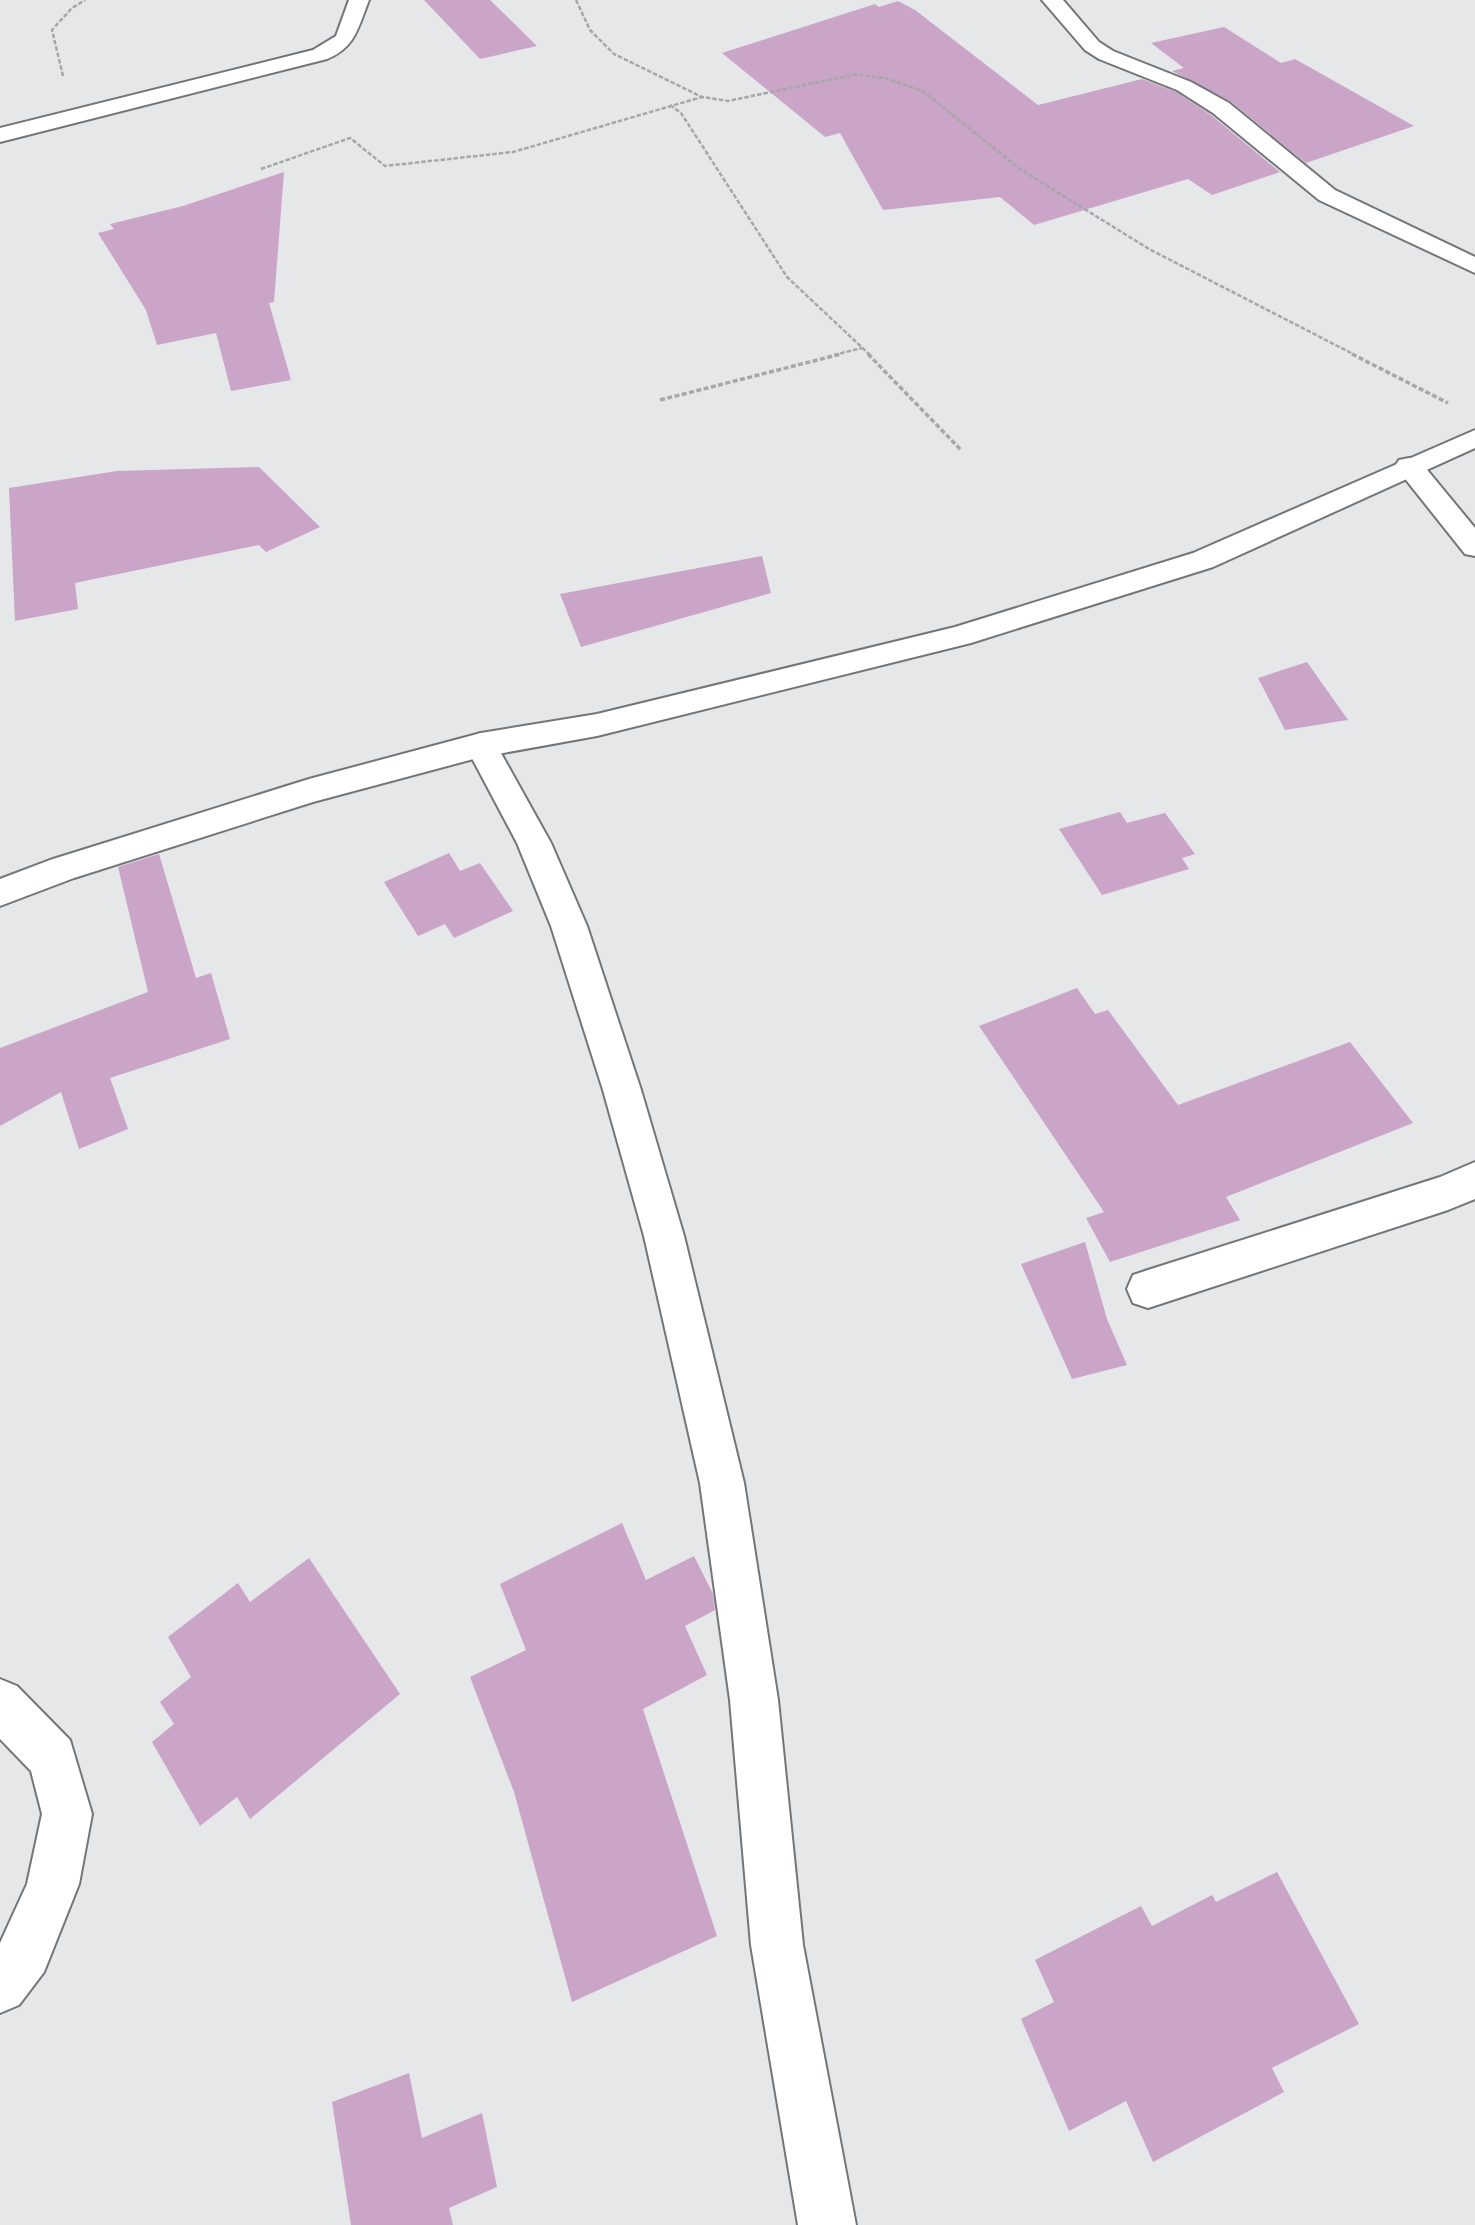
<svg xmlns="http://www.w3.org/2000/svg" width="1475" height="2225" font-family="'Asap Condensed',sans-serif">
<style>
.building{fill:#caa5c8}
.lines{fill:none;stroke-linecap:round;stroke-linejoin:round}
.minor-casing{stroke:#737577;stroke-width:4}
.tertiary-casing{stroke:#737577;stroke-width:4}
.path-far1{stroke:#a6a7a9;stroke-width:2.5;stroke-dasharray:4.5 2;stroke-linecap:butt}
.path{stroke:#a6a7a9;stroke-width:3.5;stroke-dasharray:5 2.5;stroke-linecap:butt}
.minor{fill:#fff;fill-rule:evenodd}
.tertiary{fill:#fff;fill-rule:evenodd}
</style>
<rect width="100%" height="100%" fill="#e5e7e9"/>
<path class="building" d="M 424,0 L 490,0 L 537,46 L 480,59 Z
M 898,1 L 915,10 L 1038,105 L 1142,79 L 1176,92 L 1211,115 L 1280,172 L 1212,195 L 1188,179 L 1034,225 L 1000,197 L 883,210 L 840,133 L 825,137 L 722,53 L 875,4 L 879,7 Z
M 1224,27 L 1281,63 L 1295,59 L 1414,126 L 1306,163 L 1230,101 L 1172,71 L 1184,68 L 1151,43 Z
M 284,172 L 274,302 L 269,303 L 291,380 L 231,391 L 216,333 L 157,345 L 146,310 L 98,233 L 114,229 L 110,224 L 183,206 Z
M 259,467 L 320,527 L 266,552 L 259,545 L 75,583 L 78,609 L 15,621 L 9,488 L 117,471 Z
M 762,556 L 771,593 L 581,647 L 560,594 Z
M 1307,662 L 1348,720 L 1285,730 L 1258,678 Z
M 1120,812 L 1127,823 L 1165,813 L 1195,854 L 1182,858 L 1189,869 L 1102,895 L 1059,829 Z
M 449,853 L 460,871 L 480,863 L 513,911 L 454,938 L 445,924 L 418,936 L 384,882 Z
M 159,854 L 196,978 L 211,973 L 230,1039 L 110,1078 L 128,1129 L 79,1149 L 61,1092 L 0,1126 L 0,1048 L 148,992 L 118,867 Z
M 1077,988 L 1095,1014 L 1108,1010 L 1178,1105 L 1350,1042 L 1413,1123 L 1226,1197 L 1240,1220 L 1110,1262 L 1086,1218 L 1104,1212 L 979,1026 Z
M 1085,1242 L 1107,1319 L 1127,1365 L 1072,1379 L 1021,1264 Z
M 622,1523 L 646,1580 L 694,1556 L 713,1594 L 715,1610 L 685,1626 L 707,1675 L 643,1709 L 717,1936 L 572,2002 L 514,1792 L 470,1677 L 526,1650 L 500,1584 Z
M 309,1558 L 400,1694 L 250,1819 L 237,1797 L 200,1826 L 152,1742 L 174,1724 L 160,1702 L 191,1677 L 168,1637 L 238,1583 L 250,1602 Z
M 1277,1872 L 1359,2024 L 1272,2068 L 1284,2092 L 1153,2162 L 1126,2101 L 1069,2131 L 1021,2019 L 1054,2002 L 1035,1960 L 1141,1906 L 1152,1926 L 1212,1895 L 1216,1902 Z
M 409,2073 L 422,2138 L 482,2113 L 497,2187 L 449,2208 L 453,2225 L 351,2225 L 332,2102 Z"/>
<g class="lines">
<g class="minor-casing">
<path id="minor" d="M 349,0 L 369,0 C 358,27 356,47 327,59 L 0,142 L 0,128 L 313,50 L 336,36 Z
M 1042,0 L 1063,0 L 1099,42 L 1113,51 L 1191,82 L 1229,103 L 1335,190 L 1475,257 L 1475,273 L 1319,200 L 1213,113 L 1177,90 L 1099,59 L 1085,50 Z
M 1409,458 L 1419,460 L 1475,528 L 1475,556 L 1465,554 L 1395,466 L 1399,460 Z
M 481,733 L 492,737 L 551,843 L 587,926 L 641,1090 L 684,1236 L 744,1483 L 778,1700 L 803,1945 L 856,2225 L 798,2225 L 751,1945 L 730,1700 L 700,1483 L 644,1236 L 603,1090 L 551,926 L 517,843 L 465,745 L 470,737 Z
M 1475,1162 L 1475,1199 L 1448,1210 L 1148,1308 L 1133,1303 L 1127,1289 L 1133,1275 L 1148,1270 L 1440,1177 Z
M 0,1679 L 17,1686 L 70,1740 L 92,1814 L 79,1884 L 44,1972 L 19,2005 L 0,2013 L 0,1943 L 27,1884 L 42,1814 L 31,1771 L 0,1739 Z"/>
</g>
<g class="tertiary-casing">
<path id="tertiary" d="M 1475,430 L 1475,448 L 1213,567 L 971,643 L 597,736 L 481,757 L 313,802 L 74,878 L 0,906 L 0,879 L 50,860 L 309,779 L 481,733 L 597,714 L 955,627 L 1193,553 Z"/>
</g>
<path class="path-far1" d="M 576,0 L 590,30 L 614,54 L 702,97 L 728,101 L 857,74 L 889,79 L 924,92 L 1020,169 L 1149,249 L 1355,355
M 63,76 L 52,30 L 72,8 L 85,0
M 670,105 L 681,113 L 787,277 L 870,355
M 261,169 L 350,138 L 385,166 L 513,152 L 702,97
M 834,355 L 862,348"/>
<path class="path" d="M 868,354 L 961,450
M 1352,354 L 1448,403
M 660,400 L 841,354"/>
<use href="#minor" class="minor"/>
<use href="#tertiary" class="tertiary"/>
</g>
</svg>
